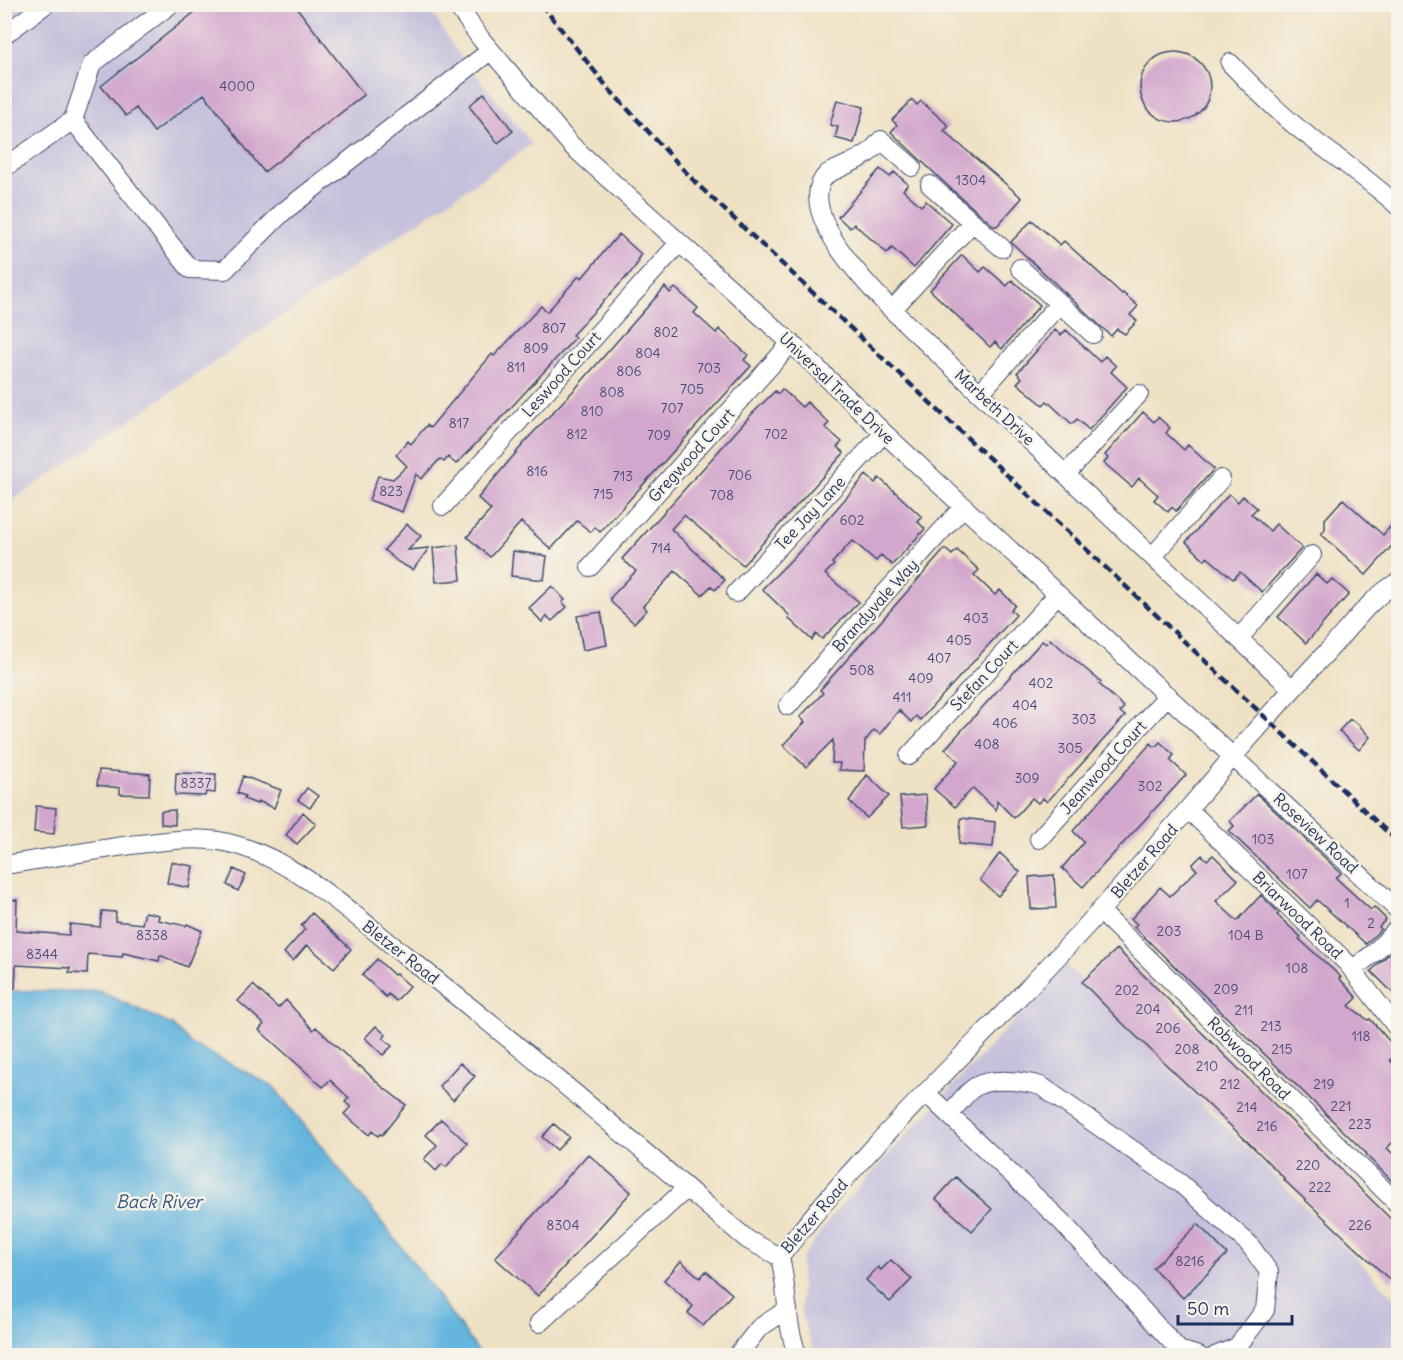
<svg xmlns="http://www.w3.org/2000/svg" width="1403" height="1360" font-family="Delius,sans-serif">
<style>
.industrial{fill:#c5c0db}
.water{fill:#65b5df;stroke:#40729e;stroke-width:1.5}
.building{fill:#d3a7cd}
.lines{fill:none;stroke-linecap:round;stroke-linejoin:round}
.minor-casing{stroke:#3b4a6d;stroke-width:20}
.minor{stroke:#fff;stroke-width:18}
.rail{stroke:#1b2f5e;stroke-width:4.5;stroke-dasharray:9 4.5;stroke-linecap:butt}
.labels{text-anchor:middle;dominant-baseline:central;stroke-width:5;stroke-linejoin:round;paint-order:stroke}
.number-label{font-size:14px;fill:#494d7a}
.street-label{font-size:16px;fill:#1b2f5e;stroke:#f7f3e8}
.water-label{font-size:18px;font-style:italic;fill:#315785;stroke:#f7f3e8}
</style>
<rect width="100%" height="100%" fill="#f7f3e8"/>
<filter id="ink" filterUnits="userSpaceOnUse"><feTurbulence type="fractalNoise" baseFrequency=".0167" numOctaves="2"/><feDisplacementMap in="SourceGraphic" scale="12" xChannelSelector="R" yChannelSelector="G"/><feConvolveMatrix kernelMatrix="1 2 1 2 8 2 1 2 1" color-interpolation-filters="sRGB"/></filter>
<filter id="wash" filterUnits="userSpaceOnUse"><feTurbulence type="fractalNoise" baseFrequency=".008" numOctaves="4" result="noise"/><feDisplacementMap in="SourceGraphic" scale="24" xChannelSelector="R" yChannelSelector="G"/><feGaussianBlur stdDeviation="1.35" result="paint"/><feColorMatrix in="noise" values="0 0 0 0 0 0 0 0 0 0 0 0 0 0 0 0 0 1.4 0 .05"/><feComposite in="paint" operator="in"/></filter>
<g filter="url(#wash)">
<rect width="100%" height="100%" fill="#efe1c4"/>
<path class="industrial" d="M 5,5 L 427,5 L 455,49 L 532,144 L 5,506 Z
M 1066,965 L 1398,1301 L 1398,1355 L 815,1355 L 801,1314 L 801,1259 L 837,1210 Z"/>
<path class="water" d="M 5,991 L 99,991 L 172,1025 L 191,1044 L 273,1086 L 410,1258 L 481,1355 L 5,1355 Z"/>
<g id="blocks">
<path class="building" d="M 205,4 L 294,4 L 364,95 L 264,172 L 204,94 L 154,132 L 136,108 L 126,116 L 101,86 Z
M1140 87a35 35 0 1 1 70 0a35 35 0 1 1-70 0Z
M 484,93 L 513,131 L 498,143 L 469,106 Z
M 837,100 L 864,107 L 854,143 L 835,138 L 838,127 L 830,125 Z
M 912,100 L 917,105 L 921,101 L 949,126 L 944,131 L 1022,198 L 997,226 L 994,226 L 950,188 L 891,132 L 897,125 L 892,120 Z
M 880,169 L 890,177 L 894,172 L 908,184 L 903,190 L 921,206 L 926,201 L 952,224 L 914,268 L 892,248 L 887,253 L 854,224 L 850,228 L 838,217 Z
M 1032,220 L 1060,245 L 1064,241 L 1122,294 L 1123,293 L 1138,306 L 1130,315 L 1137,321 L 1125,334 L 1117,329 L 1111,336 L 1013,244 L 1011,242 Z
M 619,234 L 641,254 L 637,260 L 639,261 L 632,271 L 572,335 L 575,338 L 505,414 L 456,464 L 448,457 L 444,462 L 440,459 L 421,479 L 416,474 L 402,512 L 369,500 L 378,476 L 393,479 L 407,466 L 396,455 L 408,441 L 411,444 L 427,425 L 430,428 L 492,354 L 494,356 L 541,306 L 547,312 L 579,276 L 582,278 Z
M 962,255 L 980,272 L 985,267 L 1007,286 L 1012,280 L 1040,305 L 1002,349 L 995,342 L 990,347 L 930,290 Z
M 665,287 L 670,293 L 675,288 L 698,308 L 694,313 L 716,333 L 719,329 L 748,355 L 744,360 L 751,366 L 600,532 L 595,527 L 591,532 L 577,521 L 551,549 L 521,522 L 490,557 L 467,537 L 491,510 L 478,498 L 530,436 L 575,389 Z
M 1055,330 L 1061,335 L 1066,330 L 1100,362 L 1105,356 L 1116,366 L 1111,372 L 1127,387 L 1089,430 L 1077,419 L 1072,424 L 1047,401 L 1043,405 L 1017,383 L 1022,378 L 1017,373 Z
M 782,389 L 802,407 L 807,402 L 829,423 L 825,427 L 842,442 L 837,447 L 844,453 L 743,565 L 684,515 L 671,529 L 725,580 L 715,590 L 711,586 L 702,595 L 675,571 L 643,606 L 647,610 L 634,623 L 611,602 L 611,597 L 636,571 L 622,559 L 751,415 L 775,391 L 778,394 Z
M 1143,412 L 1154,422 L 1158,417 L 1170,428 L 1166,433 L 1184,450 L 1188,445 L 1214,469 L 1176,511 L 1172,507 L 1168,512 L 1154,500 L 1158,495 L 1139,478 L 1132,487 L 1104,463 L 1108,458 L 1105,455 Z
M 866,475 L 875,483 L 879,478 L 893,490 L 922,517 L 918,522 L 925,529 L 892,565 L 881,555 L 876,561 L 853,541 L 850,543 L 832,563 L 834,565 L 825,574 L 859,602 L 822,639 L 816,634 L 812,640 L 788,618 L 790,616 L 762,589 L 799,552 Z
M 1229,494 L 1238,502 L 1243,496 L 1257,508 L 1251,514 L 1270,531 L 1276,524 L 1302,548 L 1262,592 L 1240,572 L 1233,579 L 1212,561 L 1207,557 L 1205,560 L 1186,542 Z
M 1343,499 L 1383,535 L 1398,518 L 1398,539 L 1366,575 L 1321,534 L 1325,530 L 1325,519 Z
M 407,524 L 421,536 L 408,550 L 429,548 L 413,570 L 398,562 L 384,550 Z
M 458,545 L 461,580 L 436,582 L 433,548 Z
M 945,549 L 952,555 L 957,550 L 979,570 L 974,575 L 995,595 L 1000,590 L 1015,605 L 1011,610 L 1016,615 L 920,720 L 916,716 L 911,722 L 899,710 L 880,734 L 874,730 L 865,741 L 864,771 L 839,770 L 840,763 L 832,763 L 833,740 L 806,767 L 783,745 L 805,722 L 800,717 L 823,693 L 820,690 Z
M 513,551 L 547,556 L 544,580 L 511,576 Z
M 1316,574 L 1327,584 L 1332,579 L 1349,594 L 1306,643 L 1278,617 Z
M 552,586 L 565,600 L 562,602 L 567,607 L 552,621 L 547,616 L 542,622 L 529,608 Z
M 601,612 L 607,645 L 583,650 L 577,616 Z
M 1050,639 L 1101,682 L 1099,684 L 1124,707 L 1120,712 L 1125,716 L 1047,802 L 1043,798 L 1038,803 L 1032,798 L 1014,818 L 997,801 L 996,810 L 973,788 L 955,807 L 934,789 L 958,761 L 945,749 L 1042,641 L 1046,644 Z
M 1350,719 L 1357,723 L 1370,737 L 1359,750 L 1339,731 Z
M 1160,742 L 1174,755 L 1170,760 L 1186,775 L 1083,887 L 1062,868 L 1084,842 L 1073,831 L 1151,743 L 1155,747 Z
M 99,770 L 150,774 L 149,795 L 120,794 L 120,788 L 97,785 Z
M 176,773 L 216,774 L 215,793 L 206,792 L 205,796 L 175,795 Z
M 867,775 L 889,796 L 867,818 L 849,801 Z
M 243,776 L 281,790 L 274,808 L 258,801 L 257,804 L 244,799 L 245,796 L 237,793 Z
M 307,788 L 318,796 L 310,808 L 298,800 Z
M 1257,794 L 1341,873 L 1336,878 L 1371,910 L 1374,907 L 1386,919 L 1379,927 L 1381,929 L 1366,944 L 1317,900 L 1310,908 L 1229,831 L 1234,826 L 1230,821 Z
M 926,795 L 928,825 L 903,827 L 900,797 Z
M 36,806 L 56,808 L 54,834 L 34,832 Z
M 175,810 L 175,825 L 161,824 L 161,811 Z
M 303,812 L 316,824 L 297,844 L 286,835 Z
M 961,818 L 995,822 L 993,847 L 959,844 Z
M 1000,853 L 1020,872 L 998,896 L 980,880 Z
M 1202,855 L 1207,860 L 1213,855 L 1238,880 L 1216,901 L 1237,921 L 1261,895 L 1279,913 L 1277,915 L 1301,937 L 1299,939 L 1341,977 L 1339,978 L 1357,998 L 1349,1006 L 1368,1020 L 1370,1019 L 1398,1051 L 1390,1060 L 1398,1069 L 1398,1137 L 1387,1148 L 1398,1159 L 1398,1187 L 1366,1155 L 1367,1154 L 1134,927 L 1137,924 L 1131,919 L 1160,887 L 1170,896 L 1197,870 L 1192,865 Z
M 171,862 L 193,866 L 189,888 L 167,883 Z
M 234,869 L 246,875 L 238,891 L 227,885 Z
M 1054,875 L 1056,908 L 1031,909 L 1029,877 Z
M 4,899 L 17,900 L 16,931 L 69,935 L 70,924 L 100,927 L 102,911 L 116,912 L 115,921 L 142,924 L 145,912 L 159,915 L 158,920 L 186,926 L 187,924 L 202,931 L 187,967 L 160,955 L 159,961 L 123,953 L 122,957 L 88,954 L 87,974 L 69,973 L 70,968 L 16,965 L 15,988 L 4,988 Z
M 312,913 L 351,949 L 334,968 L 307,945 L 293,961 L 284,953 L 305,929 L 301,926 Z
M 1398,945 L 1398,998 L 1371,971 Z
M 1117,949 L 1398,1226 L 1398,1273 L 1391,1281 L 1283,1179 L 1284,1178 L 1251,1145 L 1118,1019 L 1082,982 Z
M 377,959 L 394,975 L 396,974 L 410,986 L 396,1001 L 388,994 L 386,997 L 362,975 Z
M 253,985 L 278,1008 L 286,1000 L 313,1030 L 316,1027 L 358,1067 L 360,1066 L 380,1085 L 406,1105 L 382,1135 L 380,1134 L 378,1136 L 372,1131 L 369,1135 L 344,1114 L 351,1107 L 345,1102 L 349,1098 L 330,1080 L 323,1087 L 259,1030 L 264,1024 L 238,1001 Z
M 376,1026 L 386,1035 L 383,1038 L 392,1046 L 383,1055 L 365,1038 Z
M 460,1063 L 475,1076 L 453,1100 L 439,1086 Z
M 441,1119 L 467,1143 L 446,1167 L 442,1164 L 436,1171 L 424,1159 L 437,1145 L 426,1135 Z
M 554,1124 L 569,1137 L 557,1150 L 542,1137 Z
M 588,1154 L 631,1192 L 538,1296 L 495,1258 Z
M 956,1177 L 992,1209 L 972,1231 L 936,1199 Z
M 1198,1224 L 1227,1254 L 1183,1298 L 1153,1268 Z
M 891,1260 L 912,1279 L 890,1302 L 866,1280 L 878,1267 L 881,1270 Z
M 681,1261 L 700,1278 L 706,1271 L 732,1294 L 703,1326 L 688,1313 L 693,1306 L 664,1280 Z"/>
</g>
</g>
<g filter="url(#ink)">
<use href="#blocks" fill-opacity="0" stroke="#3b4a6d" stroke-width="1.5"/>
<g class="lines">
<g class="minor-casing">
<path id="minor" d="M 456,4 L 481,39 L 571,145 L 791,343 L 884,433 L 1398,910
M 4,35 L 46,4
M 1230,63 C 1250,84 1271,105 1293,124 C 1328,152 1365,176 1398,206
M 73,120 L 190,269 L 225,270 L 283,212 L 490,51
M 912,167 L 881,140 C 868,157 858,159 840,168 C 836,170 830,172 827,174 C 793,209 868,286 892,310 L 1292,689
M 4,168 L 73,120 L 92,64 L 171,4
M 930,185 L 1002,248
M 1020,268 L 1093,334
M 892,310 L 973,222
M 980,393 L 1060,303
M 1066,474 L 1139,394
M 443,506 L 679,243
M 1153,556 L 1221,479
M 590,567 L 791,343
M 736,593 L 884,433
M 1239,638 L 1312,555
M 788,706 L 850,632 L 964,506
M 909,756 L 1058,594
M 1188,809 L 1347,963 L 1398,1029
M 1039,839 L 1168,695
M 4,865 C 49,858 94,850 139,844 C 167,841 190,837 219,841 C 289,853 352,914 406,956 C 517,1043 624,1134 730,1225 L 748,1240 L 780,1257
M 1100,911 L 1398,1204
M 1353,969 L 1375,952 L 1398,928
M 926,1093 L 1061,1221 L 1179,1350 L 1199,1356
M 949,1115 C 957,1106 965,1093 975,1087 C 991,1077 1024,1081 1041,1086 L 1180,1183 L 1249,1244 L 1269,1272 L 1265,1310 L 1237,1347 L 1215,1356
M 780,1257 C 880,1127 1006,1019 1114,895 C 1185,814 1252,731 1326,653 C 1347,631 1372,596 1398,582
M 780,1257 C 788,1290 785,1324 798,1356
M 539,1323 L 687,1188
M 737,1356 L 759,1328 L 788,1309"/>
</g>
<use href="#minor" class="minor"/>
<path class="rail" d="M 541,4 L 608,88 L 696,183 L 1398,842"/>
</g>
</g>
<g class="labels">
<g class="number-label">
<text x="237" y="86">4000</text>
<text x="971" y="180">1304</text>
<text x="554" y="328">807</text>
<text x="666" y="332">802</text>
<text x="536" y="348">809</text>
<text x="648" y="353">804</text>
<text x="516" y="367">811</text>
<text x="709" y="368">703</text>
<text x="629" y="371">806</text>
<text x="692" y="389">705</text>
<text x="612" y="392">808</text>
<text x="672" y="408">707</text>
<text x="592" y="411">810</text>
<text x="459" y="423">817</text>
<text x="577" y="434">812</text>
<text x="776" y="434">702</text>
<text x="659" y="435">709</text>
<text x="537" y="471">816</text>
<text x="740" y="475">706</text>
<text x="623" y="476">713</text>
<text x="391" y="491">823</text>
<text x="603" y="494">715</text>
<text x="722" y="495">708</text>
<text x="852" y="520">602</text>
<text x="661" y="548">714</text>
<text x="976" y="618">403</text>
<text x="959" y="640">405</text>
<text x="939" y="658">407</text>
<text x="862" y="670">508</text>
<text x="921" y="678">409</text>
<text x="1041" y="683">402</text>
<text x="902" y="697">411</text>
<text x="1025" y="705">404</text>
<text x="1084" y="719">303</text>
<text x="1005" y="723">406</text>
<text x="987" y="744">408</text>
<text x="1070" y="748">305</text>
<text x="1027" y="778">309</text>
<text x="196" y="783">8337</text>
<text x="1150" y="786">302</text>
<text x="1263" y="839">103</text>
<text x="1297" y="874">107</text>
<text x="1347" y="903">1</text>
<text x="1371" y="923">2</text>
<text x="1169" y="931">203</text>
<text x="152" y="935">8338</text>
<text x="1246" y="935">104 B</text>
<text x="42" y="954">8344</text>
<text x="1297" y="968">108</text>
<text x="1226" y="989">209</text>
<text x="1127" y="990">202</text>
<text x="1148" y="1009">204</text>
<text x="1244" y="1010">211</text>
<text x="1271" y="1026">213</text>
<text x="1168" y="1028">206</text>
<text x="1361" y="1036">118</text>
<text x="1187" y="1049">208</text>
<text x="1282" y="1049">215</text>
<text x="1207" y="1066">210</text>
<text x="1230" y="1084">212</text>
<text x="1324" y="1084">219</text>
<text x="1341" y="1106">221</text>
<text x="1247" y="1107">214</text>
<text x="1360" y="1124">223</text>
<text x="1267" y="1126">216</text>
<text x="1308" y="1165">220</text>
<text x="1320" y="1187">222</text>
<text x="563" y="1225">8304</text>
<text x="1360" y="1225">226</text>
<text x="1190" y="1261">8216</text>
</g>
<g class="street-label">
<text transform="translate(561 374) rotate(-48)">Leswood Court</text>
<text transform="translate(837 388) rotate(44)">Universal Trade Drive</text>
<text transform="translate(995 407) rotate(43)">Marbeth Drive</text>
<text transform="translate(691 455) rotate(-48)">Gregwood Court</text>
<text transform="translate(810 513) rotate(-47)">Tee Jay Lane</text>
<text transform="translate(875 605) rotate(-48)">Brandyvale Way</text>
<text transform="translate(984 675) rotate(-47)">Stefan Court</text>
<text transform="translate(1103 767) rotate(-48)">Jeanwood Court</text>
<text transform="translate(1316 833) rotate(43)">Roseview Road</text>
<text transform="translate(1144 861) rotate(-49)">Bletzer Road</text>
<text transform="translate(1298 915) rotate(44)">Briarwood Road</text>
<text transform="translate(401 952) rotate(38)">Bletzer Road</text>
<text transform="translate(1249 1058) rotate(45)">Robwood Road</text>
<text transform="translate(814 1216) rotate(-49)">Bletzer Road</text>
</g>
<g class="water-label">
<text x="159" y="1201">Back River</text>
</g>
</g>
<rect width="1403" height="1360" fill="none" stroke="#f7f3e8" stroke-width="24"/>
<path d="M1178 1315v9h114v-9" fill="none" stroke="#1b2f5e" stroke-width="3"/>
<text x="1187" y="1315" font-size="18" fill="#1b2f5e" stroke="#f7f3e8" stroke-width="4.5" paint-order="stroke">50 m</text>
</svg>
